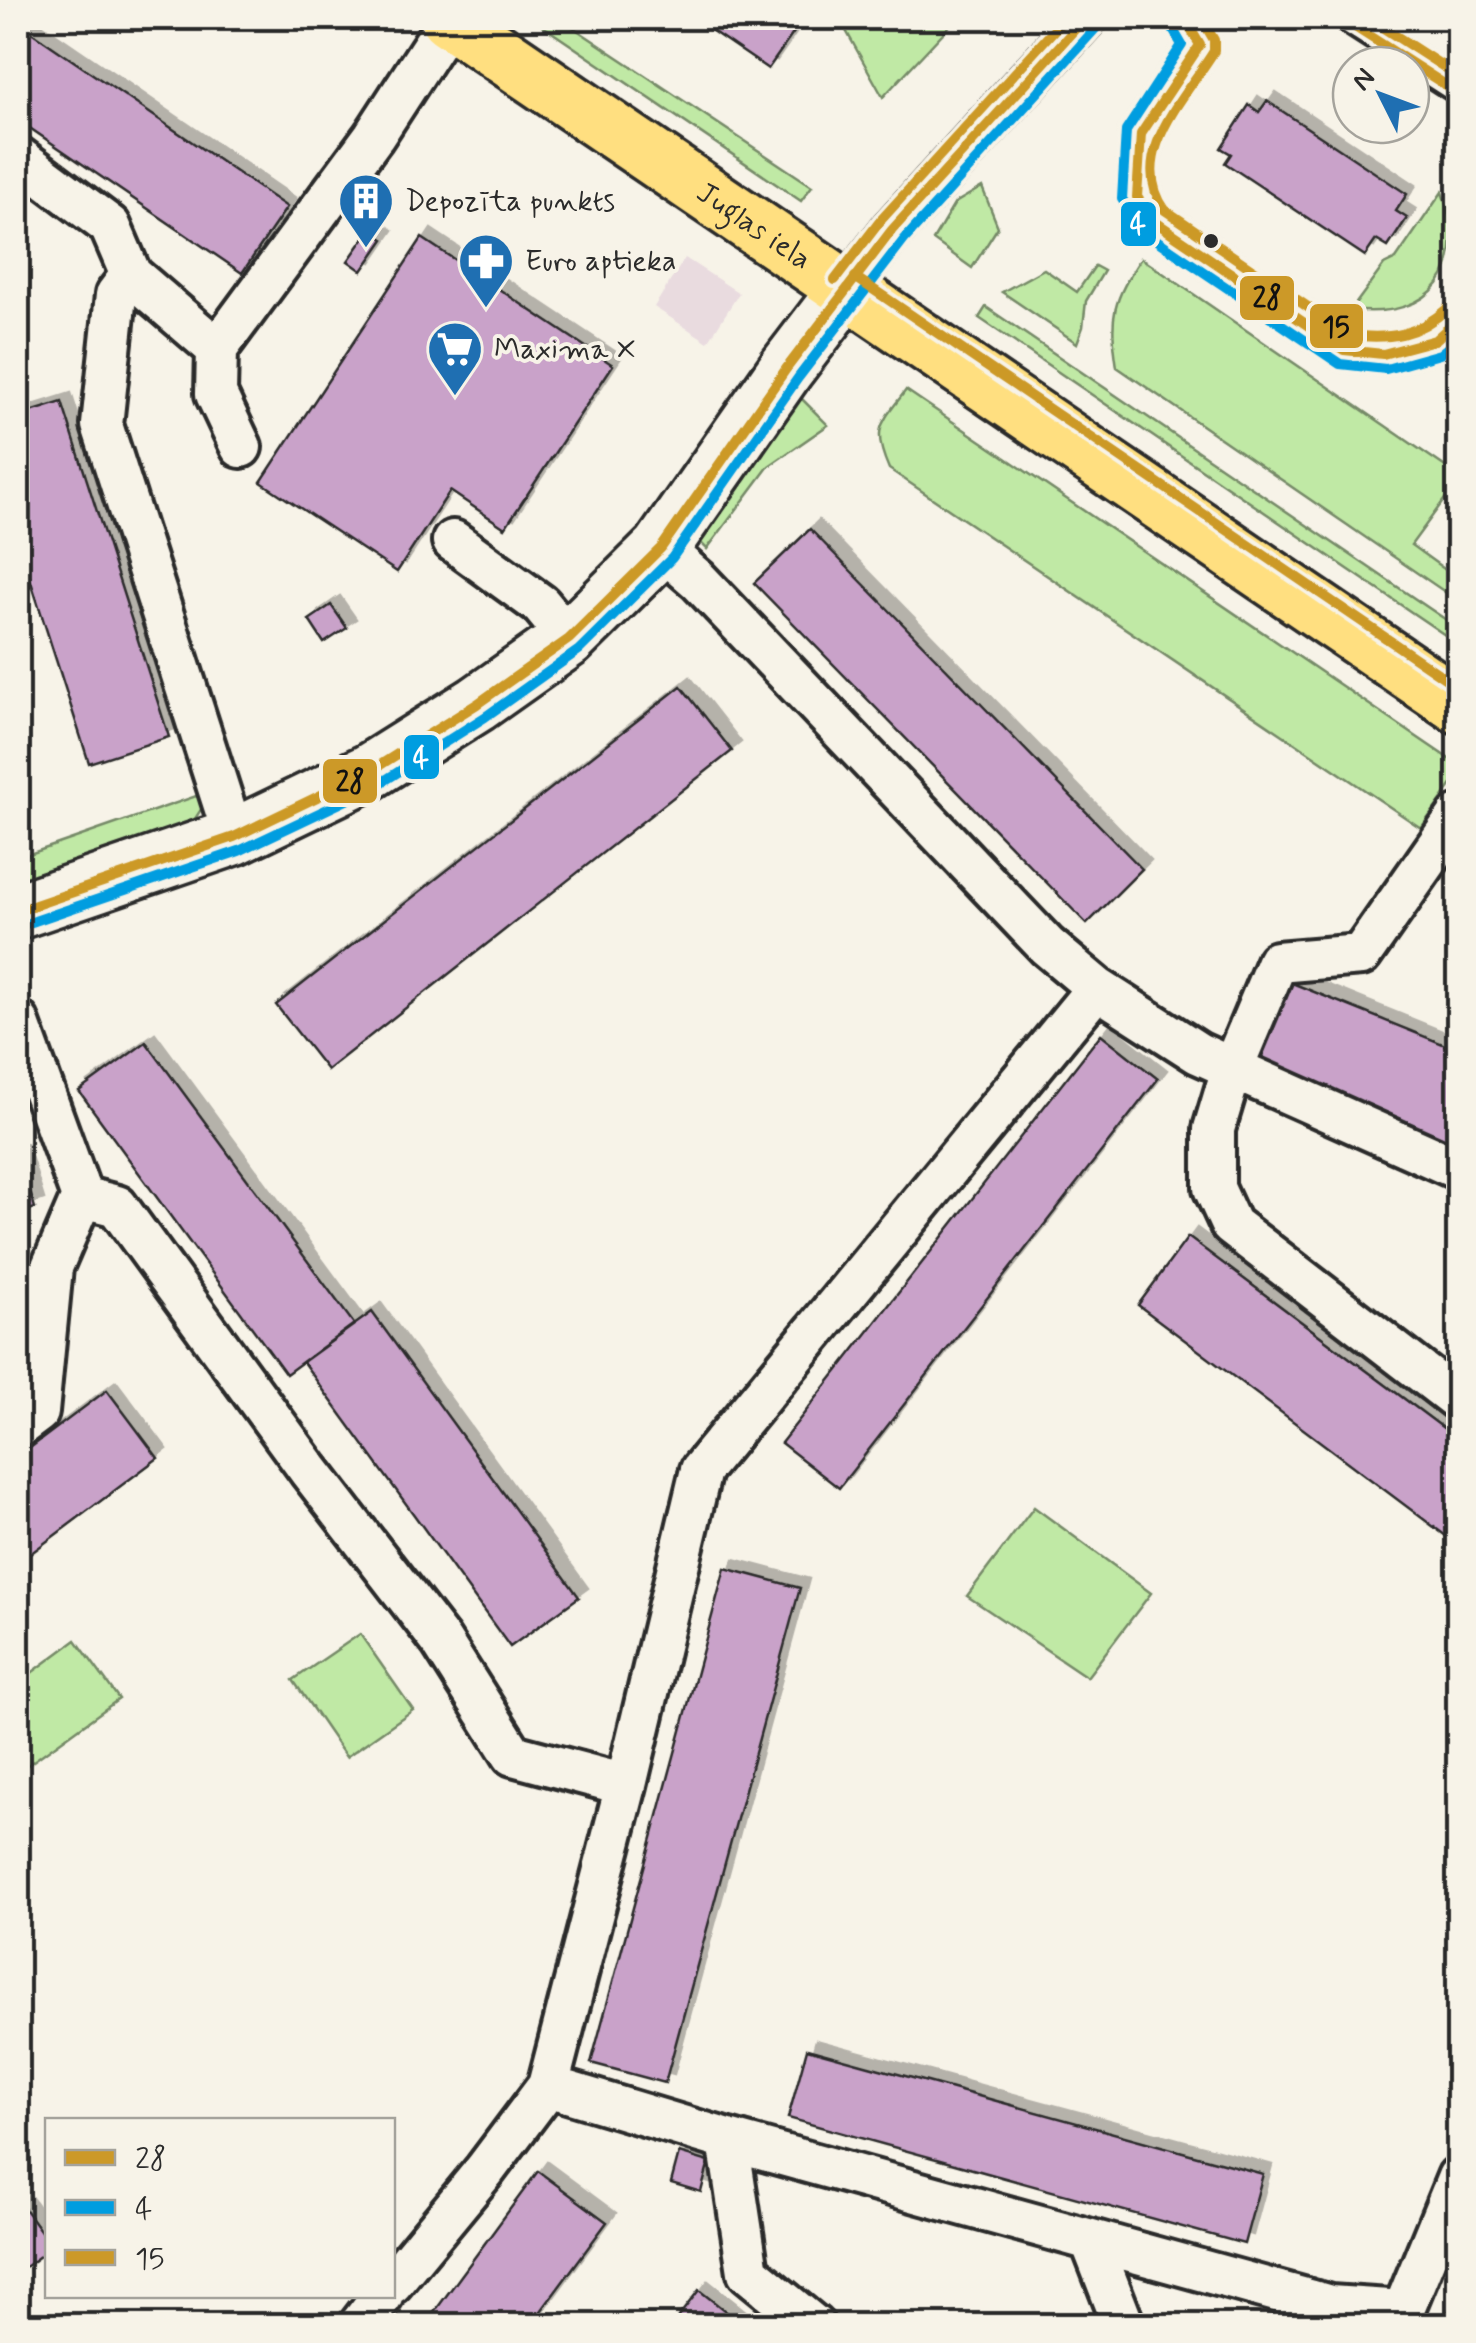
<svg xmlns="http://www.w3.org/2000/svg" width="1476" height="2343" font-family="Mynerve,sans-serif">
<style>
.built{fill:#e9dbdf}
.green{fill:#c0e9a5;stroke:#768a68;stroke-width:2.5}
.building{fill:#c9a2c9;stroke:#2b2b2b;stroke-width:2.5;filter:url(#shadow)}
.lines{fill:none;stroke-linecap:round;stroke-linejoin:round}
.lane-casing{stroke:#2b2b2b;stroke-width:28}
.street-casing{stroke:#2b2b2b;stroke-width:48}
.secondary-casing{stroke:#2b2b2b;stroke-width:62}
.primary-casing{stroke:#2b2b2b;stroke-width:62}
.lane{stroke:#f7f3e8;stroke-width:20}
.street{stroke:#f7f3e8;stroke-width:40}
.secondary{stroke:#f7f3e8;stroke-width:55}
.primary{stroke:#ffdf80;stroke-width:55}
.bus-1-casing{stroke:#f7f3e8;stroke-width:18}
.bus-2-casing{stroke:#f7f3e8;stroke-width:18}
.bus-3-casing{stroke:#f7f3e8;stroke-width:18}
.bus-1{stroke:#cc9928;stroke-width:10}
.bus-2{stroke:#009de0;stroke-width:10}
.bus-3{stroke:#cc9928;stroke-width:10}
.bus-dot{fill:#2b2b2b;stroke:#f7f3e8;stroke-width:4}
.labels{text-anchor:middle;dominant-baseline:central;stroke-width:8;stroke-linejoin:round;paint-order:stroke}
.poi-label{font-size:30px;fill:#2b2b2b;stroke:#f7f3e8;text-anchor:start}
.street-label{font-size:30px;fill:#2b2b2b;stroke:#f7f3e8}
.line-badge{stroke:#f7f3e8;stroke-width:4}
.badge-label{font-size:28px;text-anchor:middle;font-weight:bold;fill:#fff}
.pale-badge-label{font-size:28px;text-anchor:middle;font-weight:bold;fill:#111}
</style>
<defs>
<filter id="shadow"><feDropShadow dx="9" dy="-9" stdDeviation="0" flood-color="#0004"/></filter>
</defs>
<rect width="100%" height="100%" fill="#f7f3e8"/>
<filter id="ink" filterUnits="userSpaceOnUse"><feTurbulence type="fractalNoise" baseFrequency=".01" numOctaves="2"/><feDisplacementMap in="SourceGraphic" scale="20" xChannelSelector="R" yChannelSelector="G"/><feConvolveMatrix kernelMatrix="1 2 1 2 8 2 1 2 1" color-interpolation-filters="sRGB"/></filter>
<g filter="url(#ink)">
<path class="built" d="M 685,258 L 739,293 L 708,342 L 654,307 Z"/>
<path class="green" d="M 531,18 L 559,18 L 812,186 L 801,201 Z
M 839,18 L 957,18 L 883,97 Z
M 982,187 L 998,227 L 972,268 L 933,240 L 955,203 Z
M 1442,192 C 1470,269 1434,320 1351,310 L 1384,265 L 1396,259 Z
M 1141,258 L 1447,468 L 1458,453 L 1458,481 L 1411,545 L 1458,579 L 1458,601 L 1117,367 C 1109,315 1113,301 1141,258 Z
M 1095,266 L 1104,271 L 1086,301 L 1083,327 L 1077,343 L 1002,292 L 1044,269 L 1077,292 Z
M 986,307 L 1458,628 L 1458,639 L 1448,637 L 979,318 Z
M 906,390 L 1458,765 L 1458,776 L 1421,828 L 889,469 C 871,428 881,424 906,390 Z
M 801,398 L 828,425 L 769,466 L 707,549 L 695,537 Z
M 202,794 L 202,808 L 189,828 L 28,882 L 18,879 L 18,858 Z
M 1034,1507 L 1151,1593 L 1087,1677 L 967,1596 Z
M 360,1634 L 413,1710 L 346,1757 L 293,1680 Z
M 76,1640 L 119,1699 L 25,1767 L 18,1756 L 18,1683 Z"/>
<path class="building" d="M 705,18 L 804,18 L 768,69 L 702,24 Z
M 18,23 L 287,207 L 242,273 L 18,120 Z
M 1267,101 L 1407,194 L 1396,211 L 1407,218 L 1388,247 L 1376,240 L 1365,256 L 1225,163 L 1231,154 L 1221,148 L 1249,105 L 1259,112 Z
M 370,230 L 384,239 L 362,271 L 348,261 Z
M 422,238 L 613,365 L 505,528 L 450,491 L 397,572 L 261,482 Z
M 62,402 L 169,737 L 89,763 L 18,541 L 18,416 Z
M 810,529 L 1142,869 L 1087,924 L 754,583 Z
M 331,605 L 347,628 L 324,643 L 309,620 Z
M 681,686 L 732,751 L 327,1070 L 276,1005 Z
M 1287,981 L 1458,1050 L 1458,1147 L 1253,1063 Z
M 1101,1034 L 1158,1079 L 839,1488 L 781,1443 Z
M 146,1042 L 354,1324 L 286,1374 L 79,1091 Z
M 18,1152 L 35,1208 L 18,1214 Z
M 1188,1237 L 1458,1439 L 1458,1545 L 1138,1305 Z
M 372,1312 L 579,1597 L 510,1647 L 303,1362 Z
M 107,1390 L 158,1458 L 18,1563 L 18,1457 Z
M 725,1568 L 800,1588 L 665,2083 L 591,2063 Z
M 807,2049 L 1263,2174 L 1244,2244 L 788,2118 Z
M 679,2153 L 709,2162 L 701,2192 L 671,2183 Z
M 538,2171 L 607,2222 L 530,2326 L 424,2326 Z
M 18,2200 L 48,2241 L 48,2250 L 18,2272 Z
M 1458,2289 L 1458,2326 L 1443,2326 Z
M 699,2290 L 744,2326 L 671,2326 Z"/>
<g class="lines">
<g class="lane-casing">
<path id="lane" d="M 1184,18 L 1200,45 L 1141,134 L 1137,197 L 1154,221 L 1344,350 L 1383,354 L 1435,340 L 1458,319
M 1341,18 L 1458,93"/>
</g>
<g class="street-casing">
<path id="street" d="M 18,157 L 110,226 L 131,275 L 217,349 L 374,136 L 450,19
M 131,275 L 116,295 L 102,425 L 234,837
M 847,289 L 892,230 L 1085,18
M 217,349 L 216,394 L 241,447
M 453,541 L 541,605 L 569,639
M 661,548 L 698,580 L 1047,946 L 1097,988 L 1198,1053 L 1458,1169
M 1458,816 L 1361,955 L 1277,962 L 1232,1069 L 1214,1129 L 1214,1188 L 1231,1225 L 1458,1400
M 18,1021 L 82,1197 L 117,1206 L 309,1470 L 441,1641 L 513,1755 L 626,1785
M 18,1427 L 38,1412 L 52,1267 L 82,1197
M 548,2086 L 728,2140 L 1309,2300
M 728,2140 L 748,2272 L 814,2326
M 1091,2241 L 1124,2326
M 392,2283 L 485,2170 L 548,2086 L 626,1785 L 701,1470 L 1097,988
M 359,2326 L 382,2296
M 1299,2326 L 1309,2300 L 1330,2306 L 1403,2311 L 1458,2177"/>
</g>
<g class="secondary-casing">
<path id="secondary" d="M 18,911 L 234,837 L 369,772 L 477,704 L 569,639 L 661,548 L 786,369 L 847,289"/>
</g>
<g class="primary-casing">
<g id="primary">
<path id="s1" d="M 448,18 L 1458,705"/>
</g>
</g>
<use href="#lane" class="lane"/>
<use href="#street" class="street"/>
<use href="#secondary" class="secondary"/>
<use href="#primary" class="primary"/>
<g class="bus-1-casing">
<path id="bus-1" d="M 1184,18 L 1200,45 L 1141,134 L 1137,197 L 1154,221 L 1344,350 L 1383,354 L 1435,340 L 1458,319
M 1341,18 L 1458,93
M 18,911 L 234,837 L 369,772 L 477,704 L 569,639 L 661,548 L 786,369 L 892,230 L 1085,18"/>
</g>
<g class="bus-2-casing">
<path id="bus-2" d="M 1171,26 L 1182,45 L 1126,131 L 1122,199 L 1143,231 L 1340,364 L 1386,369 L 1440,354 L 1458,339
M 23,925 L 239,851 L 376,786 L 485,717 L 579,650 L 672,558 L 798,378 L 904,240 L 1096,28"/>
</g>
<g class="bus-3-casing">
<path id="bus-3" d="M 1201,18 L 1214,40 L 1214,51 C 1186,97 1126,155 1165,210 L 1349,335 C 1390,340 1417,336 1448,308
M 1368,18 L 1458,76
M 855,277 L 1458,687
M 835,280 L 881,220 L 1065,18"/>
</g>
<use href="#bus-1" class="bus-1"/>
<use href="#bus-2" class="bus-2"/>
<use href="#bus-3" class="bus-3"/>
</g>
</g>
<defs>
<g id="building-pin" transform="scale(2.875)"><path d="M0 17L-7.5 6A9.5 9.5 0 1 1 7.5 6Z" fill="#1f6fb2" stroke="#f7f3e8"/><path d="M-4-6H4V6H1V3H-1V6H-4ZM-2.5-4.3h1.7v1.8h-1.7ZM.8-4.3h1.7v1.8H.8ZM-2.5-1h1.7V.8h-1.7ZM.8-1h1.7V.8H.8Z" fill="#fff"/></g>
<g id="pharmacy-pin" transform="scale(2.875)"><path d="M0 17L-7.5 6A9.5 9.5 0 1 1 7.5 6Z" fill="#1f6fb2" stroke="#f7f3e8"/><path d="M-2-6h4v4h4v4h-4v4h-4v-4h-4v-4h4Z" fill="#fff"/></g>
<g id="supermarket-pin" transform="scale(2.875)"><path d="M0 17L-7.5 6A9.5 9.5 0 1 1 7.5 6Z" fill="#1f6fb2" stroke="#f7f3e8"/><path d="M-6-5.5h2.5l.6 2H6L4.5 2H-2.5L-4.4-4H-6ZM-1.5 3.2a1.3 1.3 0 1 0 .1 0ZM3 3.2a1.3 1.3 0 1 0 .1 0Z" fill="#fff"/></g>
</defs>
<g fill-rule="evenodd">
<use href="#building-pin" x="366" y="201"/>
<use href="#pharmacy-pin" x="486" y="261"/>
<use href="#supermarket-pin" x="455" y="349"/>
</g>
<circle class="bus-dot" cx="1211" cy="241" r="9"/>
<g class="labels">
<g class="poi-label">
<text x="405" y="201">Depozīta punkts</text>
<text x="525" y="261">Euro aptieka</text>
<text x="494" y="349">Maxima X</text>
</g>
<g class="street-label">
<text stroke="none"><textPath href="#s1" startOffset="370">Juglas iela</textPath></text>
</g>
</g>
<g class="line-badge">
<rect x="1119" y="200" width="39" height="48" rx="10" fill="#009de0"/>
<rect x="1238" y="274" width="58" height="48" rx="10" fill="#cc9928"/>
<rect x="1308" y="302" width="57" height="48" rx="10" fill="#cc9928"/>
<rect x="402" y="733" width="39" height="48" rx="10" fill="#009de0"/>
<rect x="321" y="757" width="58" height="48" rx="10" fill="#cc9928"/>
</g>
<g class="badge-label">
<text x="1138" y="233">4</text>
<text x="421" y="767">4</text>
</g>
<g class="pale-badge-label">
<text x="1267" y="307">28</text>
<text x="1336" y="336">15</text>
<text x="350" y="791">28</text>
</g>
<rect width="1476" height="2343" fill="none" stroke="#f7f3e8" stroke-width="60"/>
<rect x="30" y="30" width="1416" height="2283" fill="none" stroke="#2b2b2b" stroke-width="4" filter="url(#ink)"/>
<rect x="45" y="2118" width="350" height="180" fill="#f7f3e8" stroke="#a5a39c" stroke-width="2.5"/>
<rect x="65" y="2150" width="50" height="15" fill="#cc9928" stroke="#a5a39c" stroke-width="2.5"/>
<text x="135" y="2168" font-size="30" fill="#2b2b2b">28</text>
<rect x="65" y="2200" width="50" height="15" fill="#009de0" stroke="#a5a39c" stroke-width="2.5"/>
<text x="135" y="2218" font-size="30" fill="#2b2b2b">4</text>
<rect x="65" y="2250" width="50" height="15" fill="#cc9928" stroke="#a5a39c" stroke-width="2.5"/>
<text x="135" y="2268" font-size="30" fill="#2b2b2b">15</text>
<g transform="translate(1381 95) rotate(312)"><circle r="48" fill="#f7f3e8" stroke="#a5a39c" stroke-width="2.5"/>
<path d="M0-8L18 38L0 25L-18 38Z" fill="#1f6fb2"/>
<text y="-15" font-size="28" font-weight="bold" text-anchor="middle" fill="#2b2b2b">N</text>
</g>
</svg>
